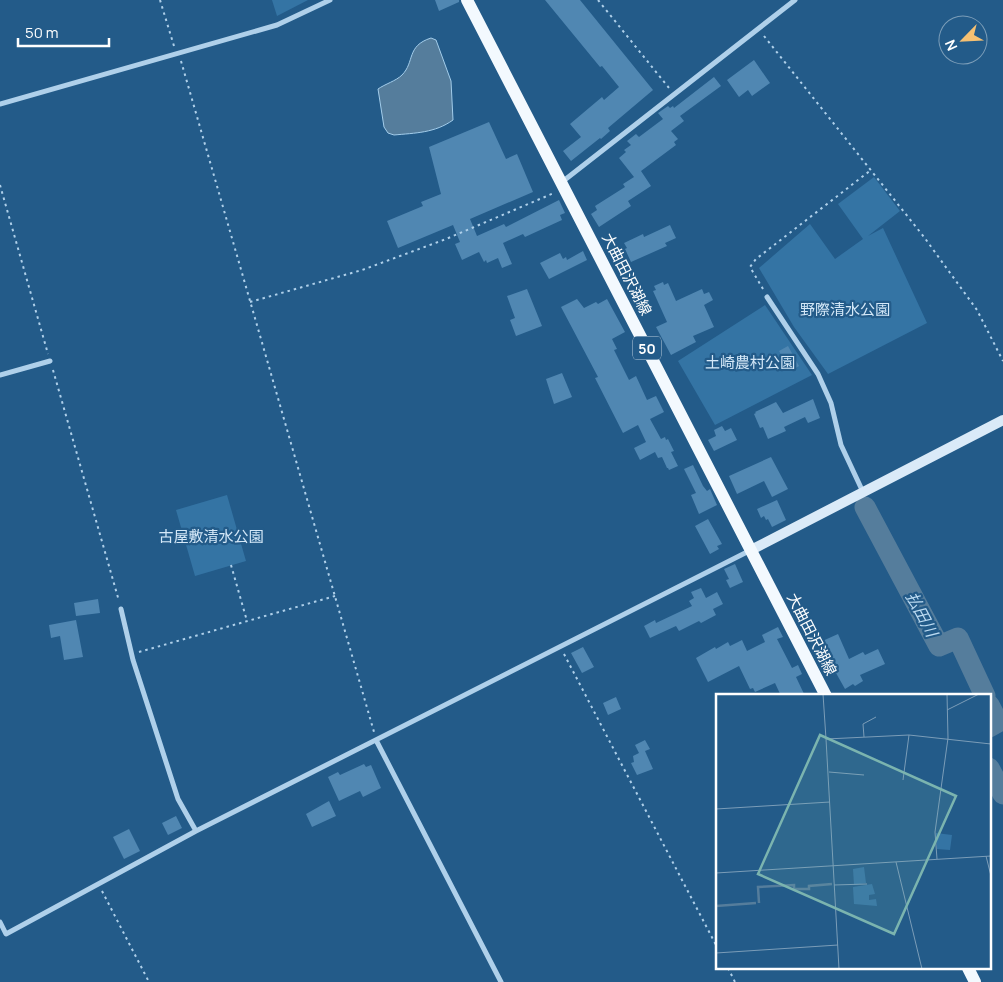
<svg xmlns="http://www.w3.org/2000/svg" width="1003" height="982" font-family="Manrope,'Noto Sans JP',sans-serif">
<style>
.green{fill:#3474a4}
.water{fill:#557d9c;stroke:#a3cdeb}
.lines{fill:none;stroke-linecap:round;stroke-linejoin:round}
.river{stroke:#557d9c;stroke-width:21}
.building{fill:#5087b2}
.path{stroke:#afd0ea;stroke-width:2;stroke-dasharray:2.5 4;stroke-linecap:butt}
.street{stroke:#afd0ea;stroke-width:5}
.secondary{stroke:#daeaf8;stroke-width:10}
.primary{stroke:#f3f9fe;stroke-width:12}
.labels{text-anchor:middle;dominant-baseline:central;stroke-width:4.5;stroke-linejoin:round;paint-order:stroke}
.shield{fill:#235b89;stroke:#bdcedc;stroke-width:1}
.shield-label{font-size:14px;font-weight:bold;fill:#fff}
.street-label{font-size:15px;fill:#fff;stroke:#235b89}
.park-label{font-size:15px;fill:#d4e8f8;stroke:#235b89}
.water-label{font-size:16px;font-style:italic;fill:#bbdaf1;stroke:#235b89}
.inset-river{fill:none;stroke:#557d9c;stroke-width:2.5}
.inset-road{fill:none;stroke:#7b9db8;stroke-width:1}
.view{fill:#7bb4af;fill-opacity:0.15;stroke:#7bb4af;stroke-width:2.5}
.inset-edge{fill:none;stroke:#fff;stroke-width:2.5}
</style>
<rect width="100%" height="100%" fill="#235b89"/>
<path class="green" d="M 272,0 L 308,0 L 277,16 Z
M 874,177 L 900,211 L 868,236 L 883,228 L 927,323 L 828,374 L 794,327 L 759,268 L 810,224 L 835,259 L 863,239 L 838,204 Z
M 765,305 L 812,375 L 715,425 L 678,361 Z
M 227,495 L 246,561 L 195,576 L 176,510 Z"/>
<path class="water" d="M 431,38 L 436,40 L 451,81 L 453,120 C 435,133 415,133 394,135 L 388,133 L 384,127 L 378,89 C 385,84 396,81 402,75 C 415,62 406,46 431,38 Z"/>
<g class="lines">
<path class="river" d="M 865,507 L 939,646 L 958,638 L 985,696
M 989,705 L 998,722 L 989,727
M 989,768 L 1003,794"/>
</g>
<path class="building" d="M 435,0 L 459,0 L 459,2 L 439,11 Z
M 545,0 L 580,0 L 653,90 L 608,128 L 610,131 L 601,139 L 600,138 L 571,161 L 563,151 L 581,137 L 570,124 L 602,97 L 604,100 L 619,87 L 602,66 L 600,67 Z
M 754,60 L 770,83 L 752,96 L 748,90 L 739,97 L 727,80 Z
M 714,77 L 721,86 L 680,116 L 684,121 L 671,131 L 678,139 L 674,142 L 676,145 L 641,171 L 651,186 L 628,201 L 631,206 L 599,227 L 591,214 L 597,210 L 595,206 L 625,187 L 623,184 L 634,177 L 619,158 L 626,152 L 624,150 L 631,145 L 627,141 L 636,134 L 639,137 L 663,119 L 658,113 L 668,106 L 670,108 L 673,106 L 674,108 Z
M 489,122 L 506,159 L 517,154 L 533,192 L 470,219 L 477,236 L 504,224 L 506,227 L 559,200 L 565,213 L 560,215 L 562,220 L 525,237 L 523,234 L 503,243 L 512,264 L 502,268 L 498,258 L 487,263 L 486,260 L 484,262 L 479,252 L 462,260 L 455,244 L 460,242 L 453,225 L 398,248 L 387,221 L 423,206 L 421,202 L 441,194 L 429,147 Z
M 670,225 L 676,238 L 665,243 L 667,246 L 631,262 L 625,249 L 627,248 L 624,243 L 643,234 L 644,237 Z
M 583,251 L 587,260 L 549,279 L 540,263 L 560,253 L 563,259 L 566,257 L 567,260 Z
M 663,282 L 664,285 L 668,283 L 676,301 L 702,289 L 704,294 L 709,292 L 713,300 L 704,305 L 714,327 L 693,336 L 696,342 L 671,355 L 656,327 L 667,322 L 653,291 L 656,290 L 654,286 Z
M 527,289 L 542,326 L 516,336 L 510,320 L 515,318 L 507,296 Z
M 577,299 L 584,308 L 596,302 L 598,304 L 607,299 L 625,332 L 612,339 L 617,349 L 614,350 L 629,380 L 636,376 L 647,400 L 656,396 L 664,412 L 650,419 L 661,439 L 665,437 L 666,440 L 668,439 L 674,451 L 671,452 L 678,466 L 669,470 L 668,468 L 667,468 L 662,457 L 658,458 L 655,452 L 640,460 L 634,448 L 646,442 L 638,425 L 623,433 L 595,378 L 598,377 L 561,307 Z
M 788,346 L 799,366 L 791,371 L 779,351 Z
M 562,373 L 572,397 L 554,404 L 546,379 Z
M 813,399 L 820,418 L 808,423 L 805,417 L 784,427 L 786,431 L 768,439 L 763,427 L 760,428 L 754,414 L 756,413 L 755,412 L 776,402 L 783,413 Z
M 722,426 L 725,431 L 731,428 L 737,440 L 714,451 L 708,440 L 716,436 L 714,430 Z
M 771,457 L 788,489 L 772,497 L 764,481 L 737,494 L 729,476 Z
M 693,465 L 703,486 L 707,491 L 710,489 L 717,505 L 699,514 L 691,495 L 696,493 L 684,469 Z
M 777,500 L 786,520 L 772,527 L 768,519 L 766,520 L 764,516 L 761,518 L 757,509 Z
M 708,519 L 722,544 L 717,546 L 719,549 L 710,554 L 695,526 Z
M 735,564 L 743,582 L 730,588 L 726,580 L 729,579 L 724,569 Z
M 701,588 L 706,598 L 717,592 L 723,604 L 713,609 L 716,615 L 701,623 L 699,621 L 679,631 L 676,626 L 650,638 L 644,626 L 655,620 L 656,623 L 692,606 L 689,601 L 694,598 L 691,592 Z
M 98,599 L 100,613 L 76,616 L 74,603 Z
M 76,620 L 83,657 L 64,660 L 60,636 L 51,638 L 49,625 Z
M 778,627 L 783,637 L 777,639 L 792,668 L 798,665 L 802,674 L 796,677 L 805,696 L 781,696 L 775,683 L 755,692 L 753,688 L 750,689 L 739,666 L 708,682 L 696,658 L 715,647 L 716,649 L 728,642 L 730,646 L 742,640 L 747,651 L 765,642 L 762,635 Z
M 838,634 L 849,659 L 863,652 L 865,655 L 878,649 L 885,664 L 860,675 L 863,681 L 855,686 L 853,684 L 845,689 L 836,673 L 833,675 L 818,643 Z
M 583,647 L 594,667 L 582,673 L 571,653 Z
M 616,697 L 621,709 L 608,715 L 603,703 Z
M 645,740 L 650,749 L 645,751 L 653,769 L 637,775 L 631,763 L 634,762 L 633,756 L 639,753 L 635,745 Z
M 364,764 L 366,767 L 371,765 L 381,788 L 363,797 L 360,791 L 339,801 L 328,777 L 338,772 L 340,775 Z
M 329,801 L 336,816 L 312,827 L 306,814 Z
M 176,816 L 182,828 L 168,835 L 162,823 Z
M 129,829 L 140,851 L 124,859 L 113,837 Z"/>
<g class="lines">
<path class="path" d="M 160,0 L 174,46
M 598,0 L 669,88
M 764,36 L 924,237 L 977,310 L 1003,361
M 181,61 L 374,732
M 0,185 L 48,354
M 763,289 L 750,267 L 756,259 L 871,170
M 250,302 L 362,270 L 446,239 L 554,193
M 53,370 L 119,601
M 231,565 L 247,621
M 139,652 L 335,596
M 564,654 L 717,947
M 102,891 L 149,982
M 728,968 L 735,982"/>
<path class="street" d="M 0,104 L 277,25 L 330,0
M 562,182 L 795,0
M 767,297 L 818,374 L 831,403 L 841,445 L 863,492
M 0,375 L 50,361
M 121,609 L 133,660 L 178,799 L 196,831
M 376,740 L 501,982
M 0,922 L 6,934 L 196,831 L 751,550"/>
<path class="secondary" d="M 751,550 L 1003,420"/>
<path class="primary" d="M 467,0 L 826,696
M 968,968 L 975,982"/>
</g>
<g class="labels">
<rect class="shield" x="633" y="336.5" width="28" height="23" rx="4"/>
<g class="shield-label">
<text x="647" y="348">50</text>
</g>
<g class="street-label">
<text transform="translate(627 274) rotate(63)">大曲田沢湖線</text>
<text transform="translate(812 634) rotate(63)">大曲田沢湖線</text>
</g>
<g class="park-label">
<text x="845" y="309">野際清水公園</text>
<text x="750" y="362">土崎農村公園</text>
<text x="211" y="536">古屋敷清水公園</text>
</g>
<g class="water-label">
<text transform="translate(922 614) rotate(62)">払田川</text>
</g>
</g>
<g transform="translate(716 694)">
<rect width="275" height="275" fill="#235b89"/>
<path d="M 220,139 L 236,141 L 234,156 L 221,155 ZM 148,173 L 150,189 L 138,191 L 137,175 ZM 156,190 L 159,200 L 153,201 L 153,206 L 160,205 L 161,212 L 138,210 L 137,193 Z" fill="#3474a4"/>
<path class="inset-river" d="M 43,209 L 42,193 L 78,191 L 78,195 L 93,195 L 93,192 L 116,190M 0,212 L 40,209"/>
<path class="inset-road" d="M 107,0 L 110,45M 231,16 L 263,0M 148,43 L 147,30 L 160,23M 113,78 L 148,81M 187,86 L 193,41M 0,115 L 114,108M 270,162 L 275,182M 221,165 L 219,138 L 232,44 L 231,0M 180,168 L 206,275M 0,179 L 275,162M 118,191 L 151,190M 0,259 L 122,251M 123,275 L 110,45 L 193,41 L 275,50"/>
<path class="view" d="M 104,41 L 240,102 L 178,240 L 42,180 Z"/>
<rect width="275" height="275" class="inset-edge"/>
</g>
<g transform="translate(963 40) rotate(246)"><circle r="24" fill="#235b89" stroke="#7b9db8"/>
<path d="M0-4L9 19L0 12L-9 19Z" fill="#f5c072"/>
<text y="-8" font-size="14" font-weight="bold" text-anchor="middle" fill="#ffffff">N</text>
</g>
<path d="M18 38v8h91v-8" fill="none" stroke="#ffffff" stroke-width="2.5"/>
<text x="25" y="38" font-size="15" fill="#ffffff" stroke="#235b89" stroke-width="4" paint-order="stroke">50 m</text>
</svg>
